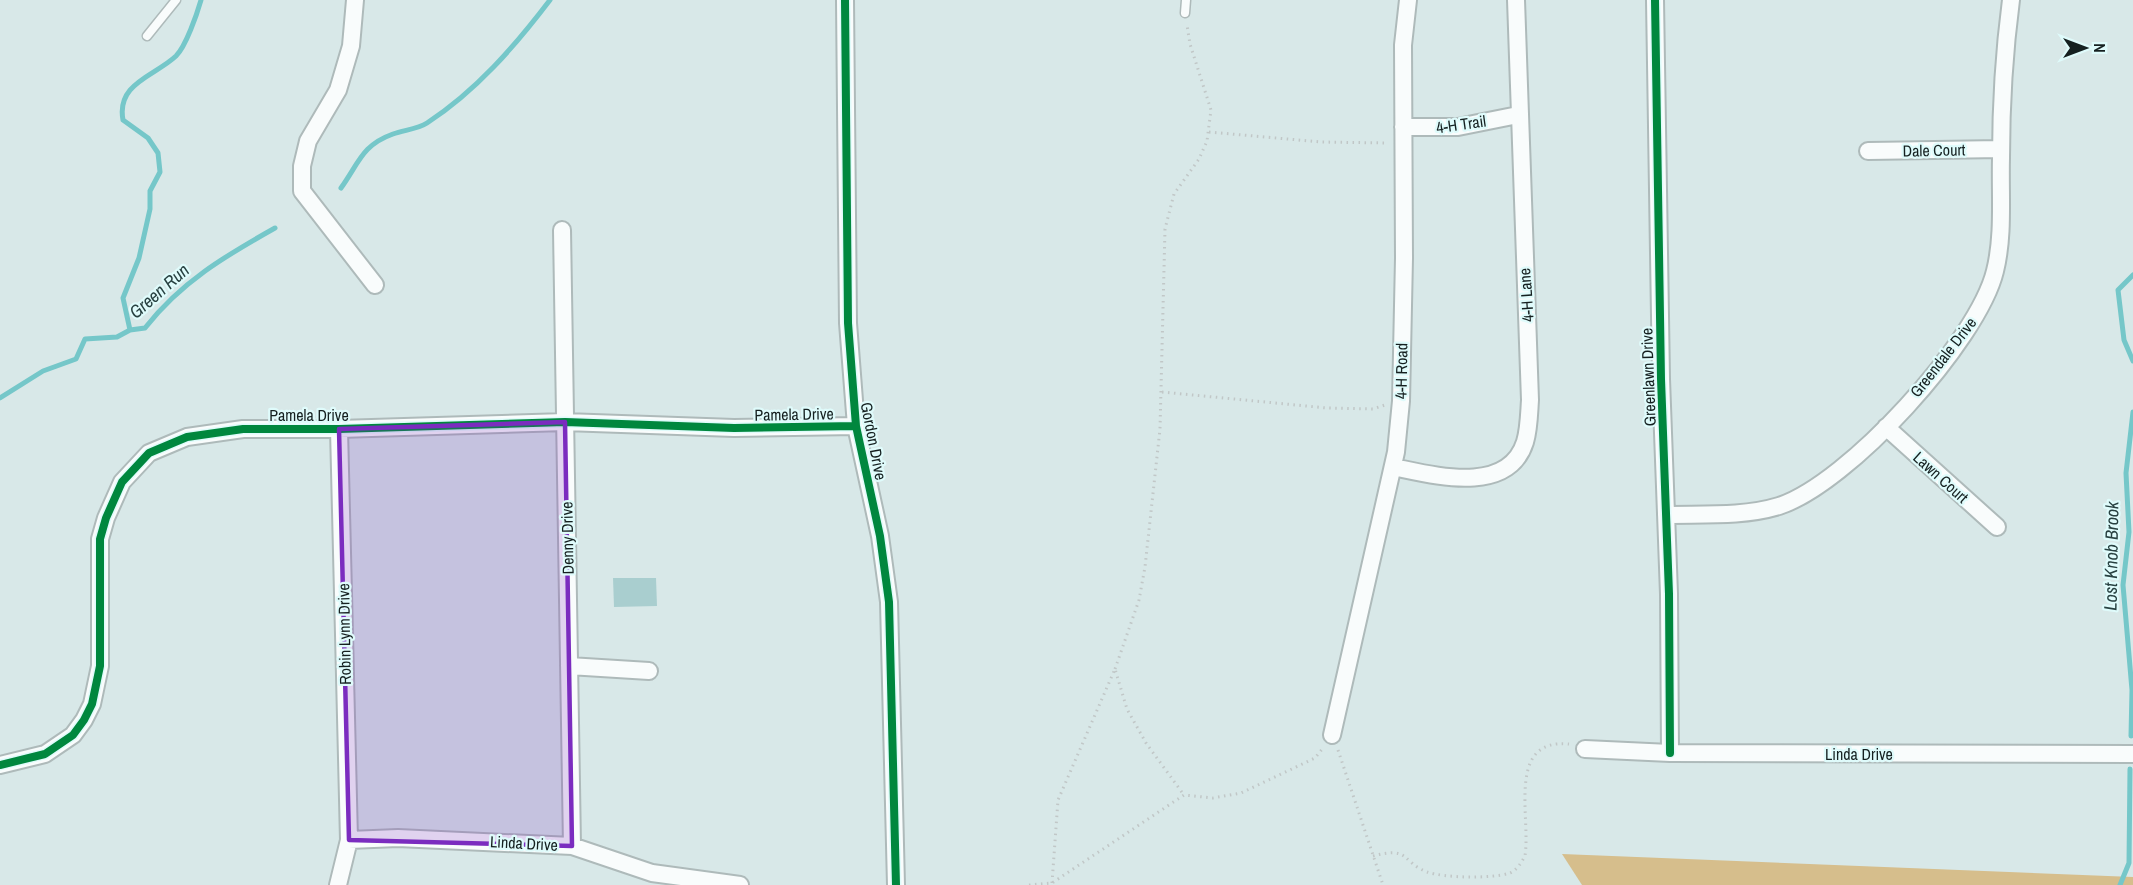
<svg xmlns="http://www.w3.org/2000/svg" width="2133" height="885" font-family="'Archivo Narrow',sans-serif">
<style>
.forest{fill:#d6be8c}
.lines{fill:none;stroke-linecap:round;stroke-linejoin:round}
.stream{stroke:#75c7c9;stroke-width:5}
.building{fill:#a9cecf}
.lane-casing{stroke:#aebaba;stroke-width:11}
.street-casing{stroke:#aebaba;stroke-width:20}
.path{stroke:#c1c7c7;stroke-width:3;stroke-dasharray:1.5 4.5;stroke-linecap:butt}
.lane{stroke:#f9fcfc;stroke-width:8}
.street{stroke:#f9fcfc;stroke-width:16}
.cycleway-casing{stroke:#dffbfb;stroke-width:11}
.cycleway{stroke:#00873e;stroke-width:8}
.marked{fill:#7b2cbf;fill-opacity:0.2;stroke:#7b2cbf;stroke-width:4.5;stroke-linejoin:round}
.labels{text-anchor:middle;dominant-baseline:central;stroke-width:4.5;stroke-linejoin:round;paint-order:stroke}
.street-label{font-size:16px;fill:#152020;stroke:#dffbfb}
.water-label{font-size:18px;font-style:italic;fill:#284141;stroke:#dffbfb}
</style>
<rect width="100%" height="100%" fill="#d8e8e8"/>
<path class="forest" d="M 1562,854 L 2133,877 L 2133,885 L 1582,885 Z"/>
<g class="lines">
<path class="stream" d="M 341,188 C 359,163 362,145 393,134 C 404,130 418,129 427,123 C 476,91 515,46 550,0
M 2133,275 L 2118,290 L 2124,340 L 2133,361
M 130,330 L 123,298 L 139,258 L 150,209 L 150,191 L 160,172 L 158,153 L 148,138 L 123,120 C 116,83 155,76 176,56 C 186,46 197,14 201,0
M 0,398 L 43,371 L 76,359 L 85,339 L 117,337 L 130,330 L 145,328 C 181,282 225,256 275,228
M 2131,736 L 2132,690 L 2123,585 L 2129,532 L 2126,473 L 2133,412
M 2120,885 L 2129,863 L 2130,769"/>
</g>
<path class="building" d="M 613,578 L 656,578 L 657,606 L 614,607 Z"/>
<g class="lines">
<g class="lane-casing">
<path id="lane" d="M 1185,13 L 1186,0
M 147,36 L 176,0"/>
</g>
<g class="street-casing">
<path id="street" d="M 355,0 L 351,46 L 338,90 L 308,141 L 302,166 L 302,191 L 375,285
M 845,0 L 848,323 L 856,426 L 880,536 L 889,602 L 896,885
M 1655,0 L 1661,379 L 1669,594 L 1670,753
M 1403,127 L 1458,127 L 1518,115
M 1868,151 L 2001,149
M 562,230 L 572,846
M 1886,427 L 1997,527
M 339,429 L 349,840
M 1393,467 C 1433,475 1508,496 1525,442 C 1529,429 1529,414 1530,400 L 1516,0
M 1666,515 C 1703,514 1743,517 1779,506 C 1848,484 1978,341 1995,271 C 2004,235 2000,195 2001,158 C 2001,105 2004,53 2011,0
M 569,666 L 649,671
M 1332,735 L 1396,452 L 1401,401 L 1404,258 L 1403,45 L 1408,0
M 1585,749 L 1670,753 L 2133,754
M 0,765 L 45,754 L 73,735 L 84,720 L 92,704 L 100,666 L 100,539 L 106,518 L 122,482 L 149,453 L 187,437 L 243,429 L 339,429 L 565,422 L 734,428 L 856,426
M 338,885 L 349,840 L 398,838 L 572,846 L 652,873 L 740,885"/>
</g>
<path class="path" d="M 1209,132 L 1321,142 L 1387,143
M 1162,392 L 1327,408 L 1373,409 L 1385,405
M 1115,669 L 1139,600 L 1145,567 L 1160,429 L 1165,229 L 1174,194 L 1199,159 L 1207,141 L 1211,110 L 1190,44 L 1187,25
M 1338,750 L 1383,885
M 1373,856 C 1411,846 1401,862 1427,872 C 1445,878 1491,879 1510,873 C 1517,870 1521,863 1525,856 C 1531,816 1506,738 1569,744
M 1052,883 L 1058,800 L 1115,669 L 1127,709 L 1146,743 L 1184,795
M 1029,885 L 1052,883 L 1184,795 L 1213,798 L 1241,793 L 1315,758 L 1323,748"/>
<use href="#lane" class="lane"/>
<use href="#street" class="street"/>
<g class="cycleway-casing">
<path id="cycleway" d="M 845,0 L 848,323 L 856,426 L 880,536 L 889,602 L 896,885
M 1655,0 L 1661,379 L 1669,594 L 1670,753
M 0,765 L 45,754 L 73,735 L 84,720 L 92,704 L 100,666 L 100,539 L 106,518 L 122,482 L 149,453 L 187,437 L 243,429 L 339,429 L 565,422 L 734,428 L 856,426"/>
</g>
<use href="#cycleway" class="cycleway"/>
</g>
<path class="marked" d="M 565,422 L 572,846 L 349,840 L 339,429 Z"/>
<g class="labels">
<g class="street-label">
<text transform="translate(1461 124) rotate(-8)">4-H Trail</text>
<text transform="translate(1934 150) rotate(-1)">Dale Court</text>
<text transform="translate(1526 295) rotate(-94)">4-H Lane</text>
<text transform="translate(1943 357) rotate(-52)">Greendale Drive</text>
<text transform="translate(1401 371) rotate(-89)">4-H Road</text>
<text transform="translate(1648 377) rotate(-92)">Greenlawn Drive</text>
<text transform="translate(794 414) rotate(-1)">Pamela Drive</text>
<text x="309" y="415">Pamela Drive</text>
<text transform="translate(874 441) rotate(79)">Gordon Drive</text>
<text transform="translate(1941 477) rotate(42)">Lawn Court</text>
<text transform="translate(567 538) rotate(-91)">Denny Drive</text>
<text transform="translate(344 634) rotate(-91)">Robin Lynn Drive</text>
<text x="1859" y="754">Linda Drive</text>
<text transform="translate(524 843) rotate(3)">Linda Drive</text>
</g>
<g class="water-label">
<text transform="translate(159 291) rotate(-41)">Green Run</text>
<text transform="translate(2111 556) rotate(-89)">Lost Knob Brook</text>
</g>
</g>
<g transform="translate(2085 48) rotate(90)" stroke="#dffbfb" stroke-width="4.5" paint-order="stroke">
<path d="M0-4.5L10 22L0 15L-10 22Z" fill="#152020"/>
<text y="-9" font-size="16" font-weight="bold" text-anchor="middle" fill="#152020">N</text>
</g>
</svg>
